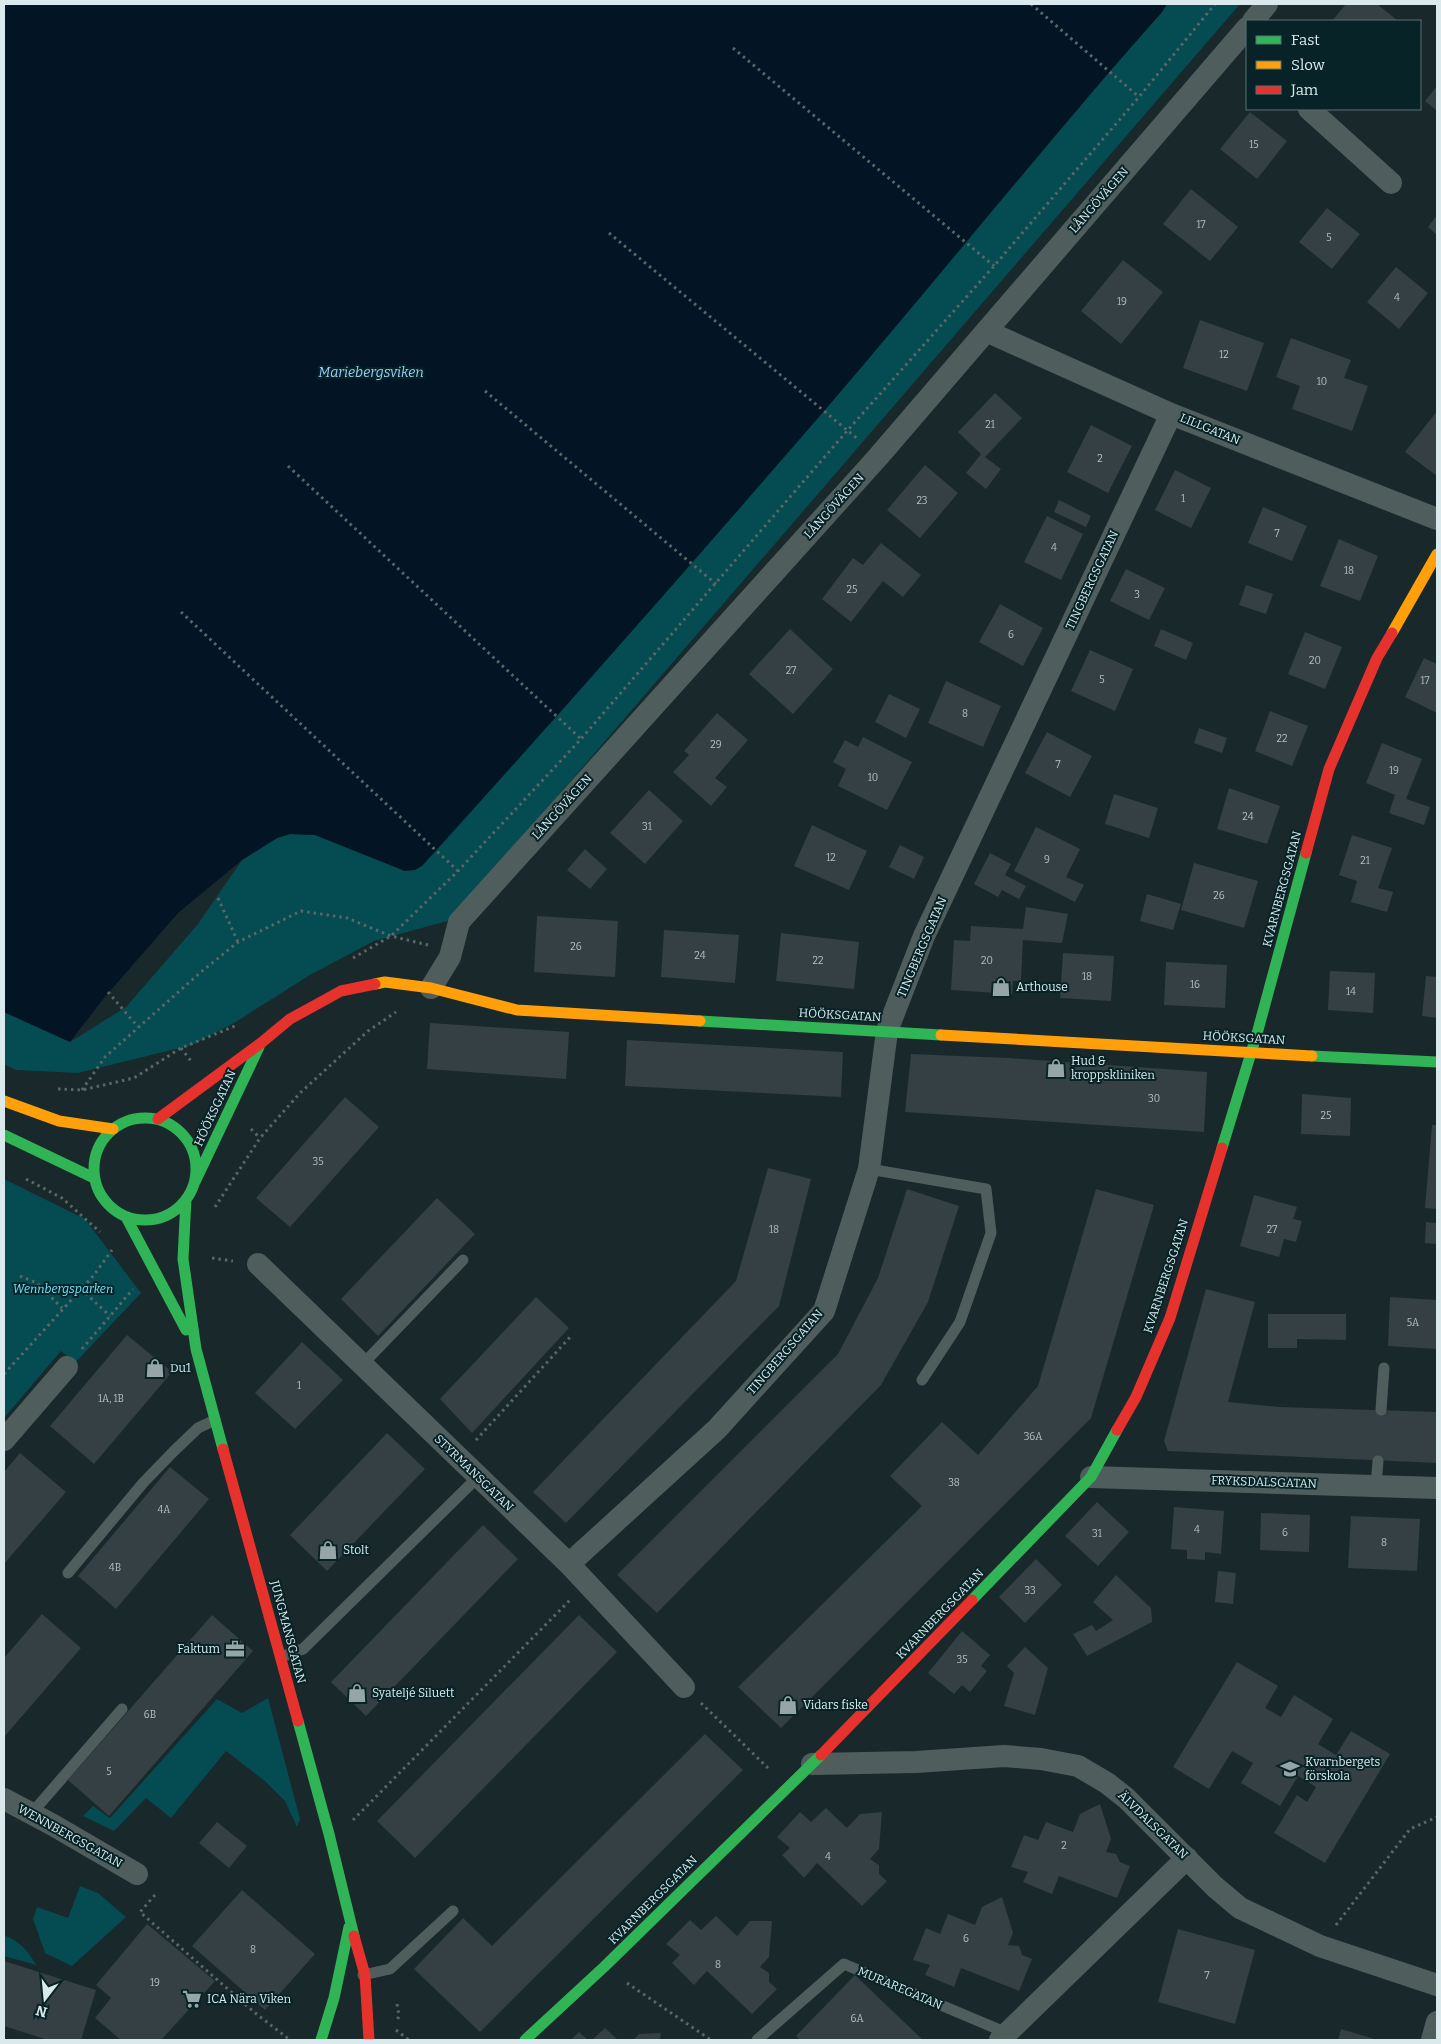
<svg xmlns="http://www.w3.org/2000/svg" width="1441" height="2044" font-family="Bitter,serif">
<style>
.green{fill:#044b52}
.water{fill:#031524}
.building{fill:#344043}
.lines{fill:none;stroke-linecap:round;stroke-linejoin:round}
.path{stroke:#5a6766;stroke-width:3;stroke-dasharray:2.5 4;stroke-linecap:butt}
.lane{stroke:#4f5e5d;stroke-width:11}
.street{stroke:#4f5e5d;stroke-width:22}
.fast{stroke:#30b455;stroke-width:11}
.slow{stroke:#ff9f0a;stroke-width:11}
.jam{stroke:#e5322d;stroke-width:11}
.labels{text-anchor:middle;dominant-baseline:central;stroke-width:4;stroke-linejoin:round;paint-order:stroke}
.number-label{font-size:10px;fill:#b0c0c2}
.street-label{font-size:12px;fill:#daeaec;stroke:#072327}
.poi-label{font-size:12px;fill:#daeaec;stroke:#072327;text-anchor:start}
.park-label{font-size:12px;font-style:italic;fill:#71e7f7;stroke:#072327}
.water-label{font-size:14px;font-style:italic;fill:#99cbf7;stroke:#072327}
</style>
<rect width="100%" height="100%" fill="#19282a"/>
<path class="green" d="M 1167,4 L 1240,4 L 451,920 L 374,941 L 310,975 L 234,1023 L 192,1045 L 78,1073 L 16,1070 L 4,1064 L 4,1012 L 70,1042 L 126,1007 L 198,924 L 242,860 L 277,838 L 290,834 L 315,835 L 405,871 L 557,716 L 824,411 L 1110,71 L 1162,12 Z
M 4,1179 L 85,1219 L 141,1293 L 75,1363 L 61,1351 L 4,1418 Z
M 268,1698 L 300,1819 L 297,1827 L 285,1801 L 266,1782 L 226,1751 L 171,1818 L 146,1798 L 114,1831 L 83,1816 L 93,1806 L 110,1818 L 217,1699 L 242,1713 Z
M 80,1886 L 98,1893 L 126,1917 L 72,1966 L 45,1953 L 33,1919 L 37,1907 L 68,1918 Z
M 4,1935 C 21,1943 27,1949 36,1965 L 4,1956 Z"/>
<path class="water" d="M 4,4 L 1167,4 L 1162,12 C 1046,142 938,279 824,411 C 692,564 558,716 422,866 L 415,870 L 405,871 L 315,835 L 290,834 L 277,838 L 242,860 L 178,913 L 104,998 L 70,1042 L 4,1012 Z"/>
<path class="building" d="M 1346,4 L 1377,4 L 1397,20 L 1396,21 L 1332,21 Z
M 1437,86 L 1437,111 L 1425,101 Z
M 1250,112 L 1287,141 L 1257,179 L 1220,149 Z
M 1191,189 L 1238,227 L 1210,261 L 1163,224 Z
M 1327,208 L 1360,234 L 1332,269 L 1299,242 Z
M 1437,215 L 1437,235 L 1428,227 Z
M 1123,260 L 1163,292 L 1121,344 L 1081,311 Z
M 1396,267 L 1428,293 L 1399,329 L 1367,302 Z
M 1200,320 L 1264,343 L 1247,391 L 1183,368 Z
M 1291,338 L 1351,360 L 1344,378 L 1368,386 L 1352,431 L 1292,409 L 1300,386 L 1276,377 Z
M 995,393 L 1022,418 L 985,457 L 1001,469 L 986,489 L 966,473 L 981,454 L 958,432 Z
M 1437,411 L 1437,476 L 1405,452 Z
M 1091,425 L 1132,446 L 1108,493 L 1067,472 Z
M 925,465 L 958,493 L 920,538 L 887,510 Z
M 1175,470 L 1211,488 L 1191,528 L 1155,510 Z
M 1059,500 L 1091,516 L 1086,527 L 1054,512 Z
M 1263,507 L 1307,526 L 1292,561 L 1248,543 Z
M 1047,516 L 1083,534 L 1061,580 L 1024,562 Z
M 1339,539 L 1378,556 L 1360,601 L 1320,586 Z
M 881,543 L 921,575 L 903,597 L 883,581 L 851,622 L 822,599 L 853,558 L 863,565 Z
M 1126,569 L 1165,588 L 1149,620 L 1110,601 Z
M 1246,585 L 1273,594 L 1266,614 L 1239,605 Z
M 1000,604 L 1043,628 L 1023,666 L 979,642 Z
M 790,629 L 833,669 L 793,714 L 749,674 Z
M 1161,629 L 1193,643 L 1186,660 L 1154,646 Z
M 1305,632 L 1342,647 L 1325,689 L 1288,674 Z
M 1090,650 L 1133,669 L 1115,711 L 1071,691 Z
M 1424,658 L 1437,664 L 1437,713 L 1405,697 Z
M 946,681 L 1001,706 L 983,747 L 928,723 Z
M 889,694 L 920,709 L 906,738 L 875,722 Z
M 1270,711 L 1308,726 L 1292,766 L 1255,751 Z
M 717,713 L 748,740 L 715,778 L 727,787 L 711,806 L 673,772 L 689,755 L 684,751 Z
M 1199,728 L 1227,738 L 1222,753 L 1194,743 Z
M 1047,732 L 1092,756 L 1070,797 L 1025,773 Z
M 863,737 L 912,762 L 887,810 L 838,786 L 846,769 L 833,762 L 845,740 L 858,747 Z
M 1382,743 L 1422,759 L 1406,799 L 1430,807 L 1424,825 L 1389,813 L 1395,795 L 1366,783 Z
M 1229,788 L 1280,806 L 1267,844 L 1217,829 Z
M 649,790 L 683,821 L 645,864 L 610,833 Z
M 1114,794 L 1158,808 L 1149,838 L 1105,824 Z
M 812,825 L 867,851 L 849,890 L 794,866 Z
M 1036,827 L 1080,849 L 1066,877 L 1084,885 L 1075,902 L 1014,871 Z
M 1352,835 L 1392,848 L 1378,888 L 1393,892 L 1387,912 L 1351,902 L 1357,881 L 1339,875 Z
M 900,845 L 924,857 L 914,879 L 889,867 Z
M 585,849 L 607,869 L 590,889 L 567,870 Z
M 990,853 L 1011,864 L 1005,875 L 1026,886 L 1019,899 L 1002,890 L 998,897 L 974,884 Z
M 1194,863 L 1258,881 L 1244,928 L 1181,910 Z
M 1147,894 L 1181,904 L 1173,930 L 1140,921 Z
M 1026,907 L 1068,914 L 1062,943 L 1023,940 L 1021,981 L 1013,981 L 1012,994 L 951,990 L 954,940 L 970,941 L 971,926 L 1023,929 Z
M 537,916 L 618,921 L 615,977 L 534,972 Z
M 664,930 L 739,935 L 735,983 L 661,977 Z
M 781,933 L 859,942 L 854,989 L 776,981 Z
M 1063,953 L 1114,956 L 1111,1001 L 1060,998 Z
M 1166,962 L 1227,965 L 1225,1008 L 1164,1005 Z
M 1330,971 L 1375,973 L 1373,1013 L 1328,1010 Z
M 1426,976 L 1437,977 L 1437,1018 L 1422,1016 Z
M 430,1023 L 569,1032 L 566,1079 L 427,1069 Z
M 627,1040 L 843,1052 L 841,1097 L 625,1086 Z
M 911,1054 L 1009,1058 L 1207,1072 L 1204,1132 L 905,1112 Z
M 1302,1094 L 1351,1098 L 1350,1136 L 1301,1134 Z
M 345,1097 L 379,1127 L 290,1227 L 256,1198 Z
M 1432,1125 L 1437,1125 L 1437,1209 L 1425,1208 Z
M 768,1168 L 811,1179 L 779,1306 L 566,1523 L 533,1492 L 736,1281 Z
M 907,1189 L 959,1206 L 928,1302 L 881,1385 L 657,1613 L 617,1575 L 838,1354 L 878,1278 Z
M 1096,1189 L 1154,1205 L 1091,1418 L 781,1728 L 738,1687 L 922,1506 L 890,1476 L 942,1422 L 978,1455 L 1038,1386 Z
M 1254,1195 L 1297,1207 L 1293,1219 L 1302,1221 L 1296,1242 L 1284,1239 L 1279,1257 L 1240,1246 Z
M 437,1198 L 475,1234 L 378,1336 L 341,1299 Z
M 1426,1222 L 1437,1223 L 1437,1244 L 1425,1243 Z
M 1206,1289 L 1255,1302 L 1228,1402 L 1279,1407 L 1437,1412 L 1437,1463 L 1168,1451 L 1164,1441 Z
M 536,1297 L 569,1328 L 472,1433 L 440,1399 Z
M 1390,1297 L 1437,1300 L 1437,1349 L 1388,1346 Z
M 1268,1314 L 1346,1314 L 1346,1340 L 1297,1339 L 1297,1348 L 1268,1348 Z
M 127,1335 L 172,1372 L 94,1464 L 50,1426 Z
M 302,1342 L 343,1380 L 295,1429 L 255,1393 Z
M 387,1433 L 425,1469 L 327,1571 L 290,1535 Z
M 20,1453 L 66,1492 L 4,1564 L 4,1472 Z
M 170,1467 L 209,1499 L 116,1609 L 78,1576 Z
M 1097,1502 L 1129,1532 L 1098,1566 L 1065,1536 Z
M 1174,1507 L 1224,1511 L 1221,1554 L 1205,1552 L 1205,1560 L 1187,1559 L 1187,1550 L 1171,1549 Z
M 1261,1513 L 1310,1515 L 1309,1552 L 1260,1550 Z
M 1351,1516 L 1420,1519 L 1417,1571 L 1348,1568 Z
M 483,1525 L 518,1559 L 366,1716 L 331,1682 Z
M 1036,1559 L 1062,1585 L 1025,1623 L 999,1597 Z
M 1218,1571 L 1236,1573 L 1233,1604 L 1215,1602 Z
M 1116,1575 L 1151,1608 L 1152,1622 L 1087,1656 L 1073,1634 L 1092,1625 L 1096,1631 L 1113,1620 L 1093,1602 Z
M 42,1614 L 81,1648 L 4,1737 L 4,1658 Z
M 212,1615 L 253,1651 L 109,1816 L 68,1780 Z
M 579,1615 L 617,1652 L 415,1858 L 377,1821 Z
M 962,1631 L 990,1655 L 981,1666 L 987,1671 L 970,1692 L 962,1685 L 954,1694 L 928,1673 Z
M 1025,1647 L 1048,1668 L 1035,1715 L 1004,1706 L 1014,1673 L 1007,1666 Z
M 1237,1662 L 1278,1686 L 1265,1708 L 1281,1717 L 1294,1695 L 1333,1719 L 1318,1744 L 1336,1755 L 1351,1731 L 1390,1754 L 1325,1863 L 1274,1833 L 1297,1795 L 1307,1802 L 1316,1787 L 1298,1776 L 1280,1806 L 1241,1783 L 1253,1763 L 1232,1751 L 1209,1789 L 1173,1767 Z
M 705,1734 L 743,1770 L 480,2032 L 414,1969 L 463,1918 L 492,1946 Z
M 1100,1804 L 1111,1839 L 1106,1852 L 1116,1854 L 1120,1862 L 1130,1866 L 1117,1898 L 1059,1876 L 1052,1894 L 1023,1882 L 1028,1872 L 1011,1867 L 1024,1835 L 1038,1840 L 1046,1822 L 1073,1832 L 1080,1814 Z
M 826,1808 L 847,1828 L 860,1814 L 882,1812 L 879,1849 L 870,1859 L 879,1865 L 879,1874 L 887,1881 L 862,1906 L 817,1863 L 804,1878 L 782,1855 L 790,1848 L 777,1837 L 800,1812 L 811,1822 Z
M 217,1822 L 247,1846 L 229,1868 L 199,1843 Z
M 242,1890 L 315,1954 L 265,2010 L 192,1946 Z
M 1002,1897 L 1013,1933 L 1008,1945 L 1019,1946 L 1022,1955 L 1032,1959 L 1019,1991 L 961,1968 L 954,1987 L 925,1975 L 930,1965 L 913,1960 L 926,1928 L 940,1934 L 948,1914 L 975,1925 L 982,1907 Z
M 716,1916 L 737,1936 L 750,1921 L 772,1921 L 769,1957 L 760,1967 L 769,1973 L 769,1982 L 777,1989 L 752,2014 L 707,1971 L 694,1985 L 672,1963 L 680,1955 L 666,1944 L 690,1920 L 701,1930 Z
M 147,1924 L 215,1981 L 161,2040 L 121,2040 L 95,2018 L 111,1998 L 96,1985 Z
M 1178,1929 L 1255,1950 L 1235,2024 L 1158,2002 Z
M 4,1961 L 96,1990 L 81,2040 L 48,2040 L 4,2026 Z
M 855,1975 L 883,2002 L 923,2040 L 800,2040 L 796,2036 Z
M 605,2028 L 618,2040 L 592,2040 Z
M 1341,2029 L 1378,2040 L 1338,2040 Z
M 579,2032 L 588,2040 L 571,2040 Z
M 661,2033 L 660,2040 L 633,2040 L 639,2034 Z"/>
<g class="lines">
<path class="path" d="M 1031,4 L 1139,97
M 733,48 L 994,266
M 609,233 L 859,440
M 485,391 L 716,584
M 288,466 L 581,739
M 181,612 L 458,871
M 218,898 L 238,942
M 353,958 L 391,936 L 458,871 L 581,739 L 847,431 L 994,266 L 1139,97 L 1215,4
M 108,992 L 138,1027
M 181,1048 L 191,1061
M 58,1089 L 82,1090 L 134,1078 L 181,1048 L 235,1026
M 82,1090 L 105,1057 L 201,972 L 238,942 L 301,911 L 347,918 L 391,936 L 428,945
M 251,1129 L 260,1138
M 26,1179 L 62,1198 L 100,1232
M 215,1207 L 260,1138 L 300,1093 L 368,1031 L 396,1012
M 212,1258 L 233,1261
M 20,1276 L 37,1283 L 62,1308
M 81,1289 L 110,1316
M 82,1349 L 133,1289
M 4,1374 L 94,1275 L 112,1250
M 476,1440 L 572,1335
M 701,1703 L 768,1768
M 353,1820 L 570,1600
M 155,1895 L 140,1912 L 254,2012 L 290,2040
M 1336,1925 L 1410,1829 L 1437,1817
M 627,1983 L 711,2040
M 397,2004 L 399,2015 L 397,2022
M 396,2030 L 409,2040"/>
<path class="lane" d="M 869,1169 L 986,1189 L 991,1233 L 960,1322 L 922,1380
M 362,1365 L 463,1260
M 1381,1410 L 1384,1368
M 1376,1486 L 1378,1461
M 68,1573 L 143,1483 L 174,1451 L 198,1428 L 215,1420
M 281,1657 L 303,1649 L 478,1477
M 31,1814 L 122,1709
M 363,1975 L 390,1969 L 453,1911
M 757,2040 L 844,1964 L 1007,2033"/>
<path class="street" d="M 1253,21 L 1267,4
M 1309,109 L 1391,183
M 986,331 L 1171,414 L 1437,519
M 431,988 L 450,957 L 459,922 L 878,457 L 1247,28
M 258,1264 L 569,1564 L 684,1687
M 4,1440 L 67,1367
M 1091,1477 L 1437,1488
M 569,1564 L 717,1429 L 824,1311 L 869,1169 L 887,1031 L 924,936 L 1171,414
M 812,1764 L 916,1762 L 1004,1756 L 1041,1759 L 1078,1766 L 1107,1783 L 1126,1798 L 1215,1887 L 1240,1908 L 1320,1946 L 1437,1985
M 4,1799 L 53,1825 L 137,1874
M 1000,2040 L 1187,1858
M 1432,2040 L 1437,2022"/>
<path class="fast" d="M 700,1021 L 941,1035
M 1312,1056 L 1437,1062
M94 1169a51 51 0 1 1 102 0a51 51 0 1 1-102 0Z
M 4,1135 L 94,1178
M 1222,1148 L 1258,1030 L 1306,853
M 195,1182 L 259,1047
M 186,1199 L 183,1259 L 196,1349 L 223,1449
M 126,1217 L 186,1330
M 972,1600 L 1091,1477 L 1117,1430
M 298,1721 L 329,1834 L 354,1936
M 321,2040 L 334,1998 L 349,1927
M 525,2040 L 604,1967 L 821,1755"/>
<path class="slow" d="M 1392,633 L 1437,554
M 375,984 L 385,982 L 431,988 L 517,1010 L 700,1021
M 941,1035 L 1312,1056
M 4,1101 L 59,1121 L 113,1129"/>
<path class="jam" d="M 1306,853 L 1329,769 L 1377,658 L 1392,633
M 158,1119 L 261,1043 L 290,1019 L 341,991 L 375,984
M 1117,1430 L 1136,1397 L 1170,1318 L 1222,1148
M 223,1449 L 298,1721
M 821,1755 L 972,1600
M 354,1936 L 365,1975 L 369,2040"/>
</g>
<defs>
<g id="shop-bare" transform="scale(1.5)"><path d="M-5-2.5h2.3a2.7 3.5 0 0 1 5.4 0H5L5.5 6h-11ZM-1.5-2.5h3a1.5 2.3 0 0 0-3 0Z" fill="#96a6a8" stroke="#072327" stroke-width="2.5" paint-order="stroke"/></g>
<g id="office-bare" transform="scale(1.5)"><path d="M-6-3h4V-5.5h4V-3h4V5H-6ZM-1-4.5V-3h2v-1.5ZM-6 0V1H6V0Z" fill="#96a6a8" stroke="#072327" stroke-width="2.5" paint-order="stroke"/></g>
<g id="school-bare" transform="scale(1.5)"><path d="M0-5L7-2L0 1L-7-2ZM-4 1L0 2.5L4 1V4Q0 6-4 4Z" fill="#96a6a8" stroke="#072327" stroke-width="2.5" paint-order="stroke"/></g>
<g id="supermarket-bare" transform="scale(1.5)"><path d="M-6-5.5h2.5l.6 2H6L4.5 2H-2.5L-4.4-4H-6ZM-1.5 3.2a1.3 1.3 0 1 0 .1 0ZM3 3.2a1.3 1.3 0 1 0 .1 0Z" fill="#96a6a8" stroke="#072327" stroke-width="2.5" paint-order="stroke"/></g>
</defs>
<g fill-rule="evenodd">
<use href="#shop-bare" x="1001" y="987"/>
<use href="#shop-bare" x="1056" y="1068"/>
<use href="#shop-bare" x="155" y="1368"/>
<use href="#shop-bare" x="328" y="1550"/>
<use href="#office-bare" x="235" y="1649"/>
<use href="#shop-bare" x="357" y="1693"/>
<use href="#shop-bare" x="788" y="1705"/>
<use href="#school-bare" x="1290" y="1769"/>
<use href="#supermarket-bare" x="192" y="1999"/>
</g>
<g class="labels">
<g class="number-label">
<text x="1254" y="145">15</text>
<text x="1201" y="225">17</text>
<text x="1329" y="238">5</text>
<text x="1397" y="298">4</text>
<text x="1122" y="302">19</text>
<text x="1224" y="355">12</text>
<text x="1322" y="382">10</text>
<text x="990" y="425">21</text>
<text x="1100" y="459">2</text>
<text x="1183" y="499">1</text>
<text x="922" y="501">23</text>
<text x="1277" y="534">7</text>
<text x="1054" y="548">4</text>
<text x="1349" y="571">18</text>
<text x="852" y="590">25</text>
<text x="1137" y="595">3</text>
<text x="1011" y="635">6</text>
<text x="1315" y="661">20</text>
<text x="791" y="671">27</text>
<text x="1102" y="680">5</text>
<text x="1425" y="681">17</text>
<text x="965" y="714">8</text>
<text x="1282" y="739">22</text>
<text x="716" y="745">29</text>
<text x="1058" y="765">7</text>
<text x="1394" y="771">19</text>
<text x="873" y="778">10</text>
<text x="1248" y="817">24</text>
<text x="647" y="827">31</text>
<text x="831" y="858">12</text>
<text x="1047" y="860">9</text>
<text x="1365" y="861">21</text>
<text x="1219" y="896">26</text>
<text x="576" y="947">26</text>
<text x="700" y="956">24</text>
<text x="818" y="961">22</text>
<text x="987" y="961">20</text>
<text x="1087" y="977">18</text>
<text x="1195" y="985">16</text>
<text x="1351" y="992">14</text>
<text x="1154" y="1099">30</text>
<text x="1326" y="1116">25</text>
<text x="318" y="1162">35</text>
<text x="774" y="1230">18</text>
<text x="1272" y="1230">27</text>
<text x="1413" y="1323">5A</text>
<text x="299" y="1386">1</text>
<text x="111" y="1399">1A, 1B</text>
<text x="1033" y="1437">36A</text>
<text x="954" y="1483">38</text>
<text x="164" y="1510">4A</text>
<text x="1197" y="1530">4</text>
<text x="1285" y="1533">6</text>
<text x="1097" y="1534">31</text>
<text x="1384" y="1543">8</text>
<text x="115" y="1568">4B</text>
<text x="1030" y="1591">33</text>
<text x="962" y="1660">35</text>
<text x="150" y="1715">6B</text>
<text x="109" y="1772">5</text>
<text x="1064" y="1846">2</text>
<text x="828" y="1857">4</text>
<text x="966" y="1939">6</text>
<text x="253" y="1950">8</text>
<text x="718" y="1965">8</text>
<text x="1207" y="1976">7</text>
<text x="155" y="1983">19</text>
<text x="857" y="2019">6A</text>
</g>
<g class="street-label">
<text transform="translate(1099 200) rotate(-49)">LÅNGÖVÄGEN</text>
<text transform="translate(1210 429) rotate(22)">LILLGATAN</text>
<text transform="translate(834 506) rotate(-48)">LÅNGÖVÄGEN</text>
<text transform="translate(1092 580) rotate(-65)">TINGBERGSGATAN</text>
<text transform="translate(562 807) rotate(-48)">LÅNGÖVÄGEN</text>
<text transform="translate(1282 889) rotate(-75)">KVARNBERGSGATAN</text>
<text transform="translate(922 947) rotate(-67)">TINGBERGSGATAN</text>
<text transform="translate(840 1015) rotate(3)">HÖÖKSGATAN</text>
<text transform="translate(1244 1038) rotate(3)">HÖÖKSGATAN</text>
<text transform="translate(215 1108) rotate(-65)">HÖÖKSGATAN</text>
<text transform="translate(1166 1276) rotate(-72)">KVARNBERGSGATAN</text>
<text transform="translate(785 1352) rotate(-49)">TINGBERGSGATAN</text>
<text transform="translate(474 1473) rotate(44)">STYRMANSGATAN</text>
<text transform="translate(1264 1482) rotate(2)">FRYKSDALSGATAN</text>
<text transform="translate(940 1614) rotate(-46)">KVARNBERGSGATAN</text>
<text transform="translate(288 1632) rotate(75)">JUNGMANSGATAN</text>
<text transform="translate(1153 1825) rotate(44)">ÄLVDALSGATAN</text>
<text transform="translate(70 1836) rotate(29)">WENNBERGSGATAN</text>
<text transform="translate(653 1900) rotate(-45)">KVARNBERGSGATAN</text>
<text transform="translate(900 1988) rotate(23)">MURAREGATAN</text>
</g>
<g class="poi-label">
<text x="1016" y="987">Arthouse</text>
<text x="1071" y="1061">Hud &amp;<tspan x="1071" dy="14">kroppskliniken</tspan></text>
<text x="170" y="1368">Du1</text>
<text x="343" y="1550">Stolt</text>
<text x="220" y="1649" text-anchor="end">Faktum</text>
<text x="372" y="1693">Syateljé Siluett</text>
<text x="803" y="1705">Vidars fiske</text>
<text x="1305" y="1762">Kvarnbergets<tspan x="1305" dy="14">förskola</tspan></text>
<text x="207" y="1999">ICA Nära Viken</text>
</g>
<g class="park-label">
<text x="63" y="1289">Wennbergsparken</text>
</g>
<g class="water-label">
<text x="371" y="372">Mariebergsviken</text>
</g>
</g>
<rect width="1441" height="2044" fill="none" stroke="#daeaec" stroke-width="10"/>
<rect x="1246" y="20" width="175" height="90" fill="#072327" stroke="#5b7376"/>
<rect x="1256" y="36" width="25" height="8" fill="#30b455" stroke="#5b7376"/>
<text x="1291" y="45" font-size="15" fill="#daeaec">Fast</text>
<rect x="1256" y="61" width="25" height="8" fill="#ff9f0a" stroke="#5b7376"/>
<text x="1291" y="70" font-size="15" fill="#daeaec">Slow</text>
<rect x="1256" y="86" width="25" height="8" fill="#e5322d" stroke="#5b7376"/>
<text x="1291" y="95" font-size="15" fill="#daeaec">Jam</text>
<g transform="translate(45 1999) rotate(196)" stroke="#072327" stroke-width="4" paint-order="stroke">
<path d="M0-4L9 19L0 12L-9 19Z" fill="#daeaec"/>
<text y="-8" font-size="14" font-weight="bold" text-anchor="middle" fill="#daeaec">N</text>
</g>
</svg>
